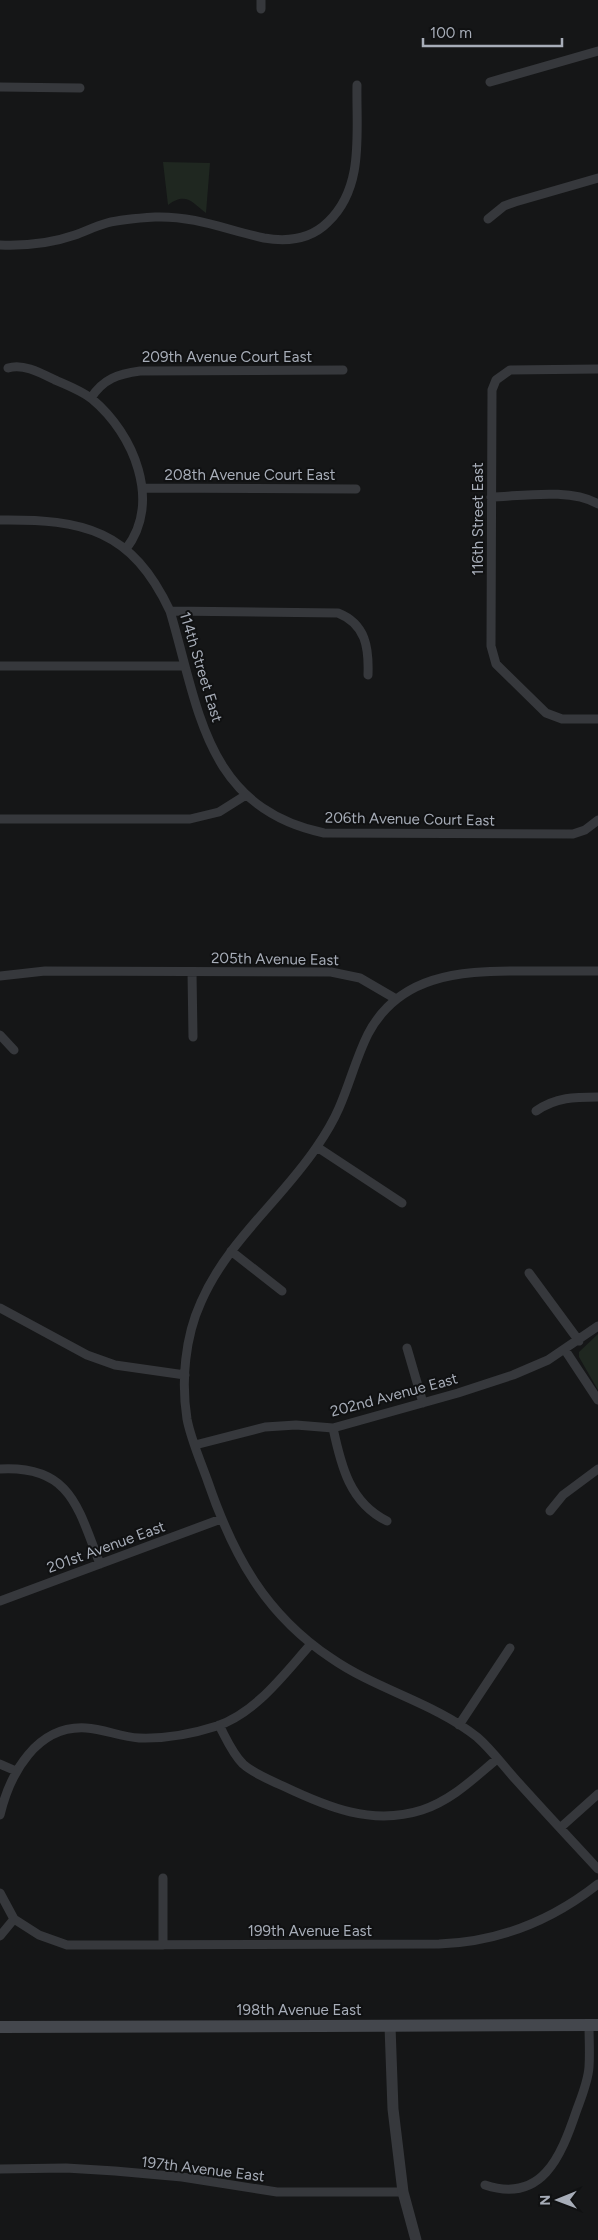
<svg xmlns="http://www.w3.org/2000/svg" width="598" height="2240" font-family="Figtree,sans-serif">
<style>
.green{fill:#1f2720}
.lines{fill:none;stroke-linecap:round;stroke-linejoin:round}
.minor{stroke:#36383c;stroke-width:9}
.tertiary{stroke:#36383c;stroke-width:11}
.secondary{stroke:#44474d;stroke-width:12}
.labels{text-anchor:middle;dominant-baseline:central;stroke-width:4;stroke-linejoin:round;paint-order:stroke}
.street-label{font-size:15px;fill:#a7adb8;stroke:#101112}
</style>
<rect width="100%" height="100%" fill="#151617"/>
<path class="green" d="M 163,162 L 210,163 L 206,213 C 193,204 187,191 168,205 Z
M 598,1334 L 598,1390 L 579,1357 L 579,1352 Z"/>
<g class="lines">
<path class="minor" d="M 261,9 L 261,0
M 490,82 L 598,51
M 0,87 L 80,88
M 488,219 L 504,206 L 515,202 L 598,178
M 0,245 C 25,246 52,243 75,235 C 86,231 96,226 107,223 C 123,219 140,218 156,217 C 197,216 226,230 264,238 C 287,242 311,239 328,222 C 365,187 356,132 357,85
M 8,368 C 23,363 41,373 55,380 C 67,385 82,391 92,399 C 134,434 162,502 126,549
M 598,369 L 510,370 L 496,380 L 492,390 L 491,646 L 496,664 L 546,713 L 562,719 L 598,719
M 91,398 C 103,379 118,374 140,371 L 343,370
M 143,488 L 356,489
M 491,497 C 522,496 571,488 598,504
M 0,520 C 84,519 132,530 170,611 C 199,708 205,808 324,833 L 573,834 L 585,830 L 598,820
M 170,611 L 338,613 C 366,624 369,648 368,675
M 0,666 L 185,666
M 0,819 L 190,819 L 219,812 L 246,795
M 598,971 C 571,971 545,971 518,971 C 459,971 399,975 368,1034 C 356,1058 350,1083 339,1108 C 333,1122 325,1135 316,1148 C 280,1201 227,1242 201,1302 C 185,1337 181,1381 187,1419 C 191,1440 201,1462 208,1482 C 233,1555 265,1614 331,1658 C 377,1690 433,1702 477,1737 C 492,1750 504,1767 517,1781 C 544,1811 571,1840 598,1869
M 192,972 L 193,1037
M 0,976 L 45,971 L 331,972 L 360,978 L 396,999
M 0,1035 L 14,1050
M 536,1111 C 556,1097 575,1097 598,1097
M 317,1147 L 402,1203
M 231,1251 L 282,1291
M 529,1273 L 579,1341
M 0,1308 L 87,1355 L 115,1365 L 185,1375
M 407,1348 L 423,1403
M 565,1350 L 598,1400
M 333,1428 C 341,1466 350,1503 387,1521
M 195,1445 L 265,1427 L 296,1425 L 333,1428 L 458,1393 L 513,1375 L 548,1360 L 598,1326
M 0,1469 C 71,1465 78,1508 100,1564
M 550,1511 L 563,1495 L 598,1469
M 0,1601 L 221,1519
M 219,1725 C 226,1738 232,1753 243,1764 C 254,1774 270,1780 283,1786 C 327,1807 372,1826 422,1810 C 452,1800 473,1779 497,1759
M 459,1725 L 510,1648
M 0,1764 L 16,1771
M 0,1815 C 10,1773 37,1725 86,1728 C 104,1729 121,1737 139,1738 C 166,1739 192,1734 217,1726 C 257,1712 284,1674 311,1644
M 560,1828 L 598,1794
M 163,1878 L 163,1945
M 0,1893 L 14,1919 L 39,1935 L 67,1945 L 439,1944 C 499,1942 551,1921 598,1884
M 0,1936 L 14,1919
M 0,2169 L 66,2168 L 115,2171 L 182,2177 L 277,2192 L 403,2192
M 485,2185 C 542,2204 561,2156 576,2112 C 581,2098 588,2082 589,2067 C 590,2053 589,2039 589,2025"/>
<path class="tertiary" d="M 390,2026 L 393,2109 L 403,2192 L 416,2240"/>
<path class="secondary" d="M 0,2027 L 598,2025"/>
</g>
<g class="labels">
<g class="street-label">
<text x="227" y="357">209th Avenue Court East</text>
<text x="250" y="475">208th Avenue Court East</text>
<text transform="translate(478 519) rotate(-90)">116th Street East</text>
<text transform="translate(201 667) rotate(73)">114th Street East</text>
<text transform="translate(410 819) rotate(1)">206th Avenue Court East</text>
<text transform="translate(275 959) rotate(1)">205th Avenue East</text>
<text transform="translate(394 1395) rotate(-15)">202nd Avenue East</text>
<text transform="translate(106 1547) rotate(-20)">201st Avenue East</text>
<text x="310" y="1931">199th Avenue East</text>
<text x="299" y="2010">198th Avenue East</text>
<text transform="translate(203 2169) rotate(7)">197th Avenue East</text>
</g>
</g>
<g transform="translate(558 2200) rotate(269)" stroke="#101112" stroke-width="4" paint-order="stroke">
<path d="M0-4L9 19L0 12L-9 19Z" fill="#a7adb8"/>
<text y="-8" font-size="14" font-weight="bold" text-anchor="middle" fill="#a7adb8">N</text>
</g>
<path d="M423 38v8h139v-8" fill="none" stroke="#a7adb8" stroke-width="2.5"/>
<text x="430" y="38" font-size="15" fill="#a7adb8" stroke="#101112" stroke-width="4" paint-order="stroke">100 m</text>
</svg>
